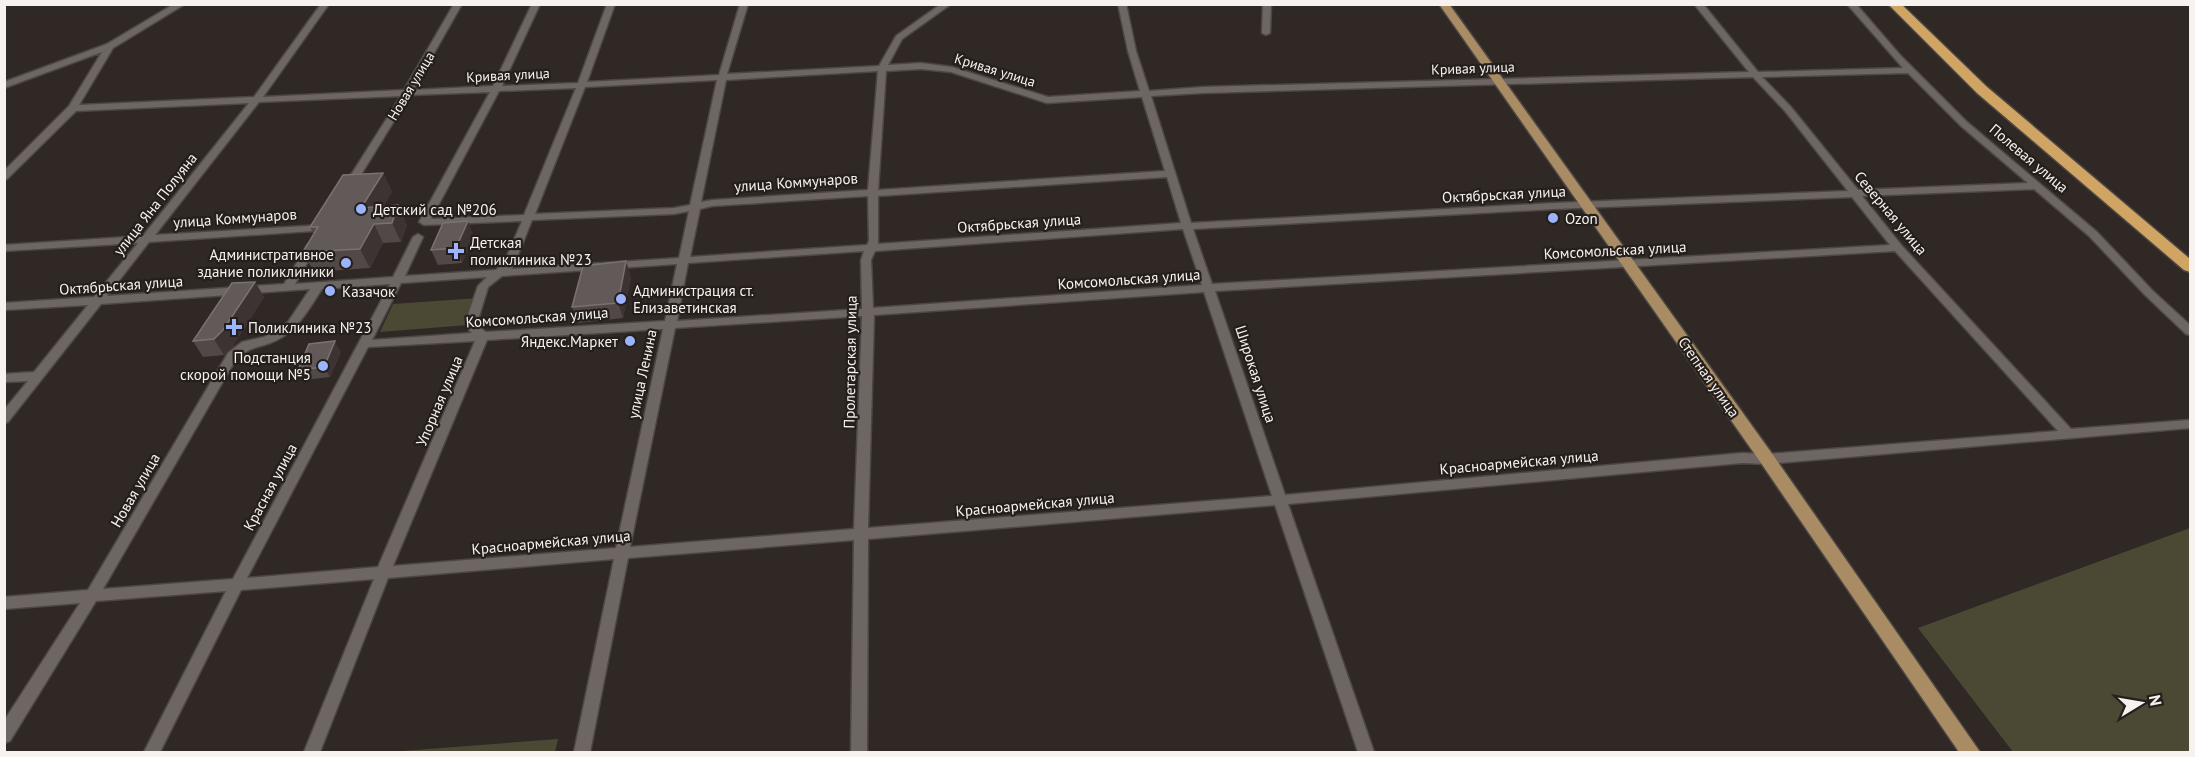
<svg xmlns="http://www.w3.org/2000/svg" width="2195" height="757" font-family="'PT Sans',sans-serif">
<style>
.green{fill:#4b4933}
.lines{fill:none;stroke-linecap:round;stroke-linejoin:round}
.minor-casing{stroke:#4d4744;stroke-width:3}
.major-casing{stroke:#4d4744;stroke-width:3}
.highway-casing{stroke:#4d4744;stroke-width:3}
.minor{fill:#6e6662;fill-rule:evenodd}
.major{fill:#a98c63;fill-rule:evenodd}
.highway{fill:#d0a564;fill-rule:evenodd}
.wall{fill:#514847}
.shaded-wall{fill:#3c3332}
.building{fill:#625a59;stroke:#7a7271;stroke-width:1.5}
.poi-dot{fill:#9cb4fd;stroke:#251f1b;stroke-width:2}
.labels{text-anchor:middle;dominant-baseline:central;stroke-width:4.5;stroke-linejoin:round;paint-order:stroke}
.far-street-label{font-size:14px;fill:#f7f2f0;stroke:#251f1b}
.street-label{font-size:15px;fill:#f7f2f0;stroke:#251f1b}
.poi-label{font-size:15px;fill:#f7f2f0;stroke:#251f1b;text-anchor:start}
</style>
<rect width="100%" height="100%" fill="#2f2825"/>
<path class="green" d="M 479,298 L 468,325 L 380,332 L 393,304 Z
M 2190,528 L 2190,752 L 2013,752 L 1918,628 Z
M 558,739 L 555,752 L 389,752 Z"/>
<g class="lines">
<g class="minor-casing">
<path id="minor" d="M 174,4 L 185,4 L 113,48 L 79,105 L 254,97 L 321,4 L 329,4 L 263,97 L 404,90 L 454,4 L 462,4 L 413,90 L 493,86 L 532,4 L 540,4 L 502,86 L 578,83 L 607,4 L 615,4 L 587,82 L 719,75 L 740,4 L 748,4 L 727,74 L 879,66 L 896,36 L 941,4 L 951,4 L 902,39 L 888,65 L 921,63 L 952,67 L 1048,97 L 1140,91 L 1128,51 L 1118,4 L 1126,4 L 1136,51 L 1149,91 L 1203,87 L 1749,72 L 1694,4 L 1703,4 L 1758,72 L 1903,68 L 1847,4 L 1856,4 L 1900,55 L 1967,122 L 2097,232 L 2153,291 L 2190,325 L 2190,335 L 2186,334 L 2145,295 L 2089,236 L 2034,189 L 1862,196 L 1902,246 L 2071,429 L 2190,420 L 2190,428 L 1767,464 L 1742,463 L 1288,504 L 1374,752 L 1358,752 L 1275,505 L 868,539 L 867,752 L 851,752 L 854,540 L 628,558 L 590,752 L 574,752 L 614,559 L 388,578 L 320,752 L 304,752 L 374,579 L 241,590 L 160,752 L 144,752 L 226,591 L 96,601 L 10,741 L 4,743 L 4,721 L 80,603 L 4,609 L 4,597 L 88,590 L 228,353 L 242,342 L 264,337 L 288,322 L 310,289 L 101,304 L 8,422 L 4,423 L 4,410 L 28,381 L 4,382 L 4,374 L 34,372 L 88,305 L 4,310 L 4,303 L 94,297 L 138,243 L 4,251 L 4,245 L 143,236 L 249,103 L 76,111 L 7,179 L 4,180 L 4,171 L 69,106 L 102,52 L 4,88 L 4,82 L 107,44 ZM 921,69 L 951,72 L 1047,103 L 1142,97 L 1165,171 L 878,190 L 886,71 ZM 878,71 L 868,190 L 712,200 L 701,202 L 726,80 ZM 1908,73 L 1961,126 L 2028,183 L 1858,190 L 1791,107 L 1762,77 ZM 1753,77 L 1785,111 L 1848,191 L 1554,203 L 1191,223 L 1151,96 L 1203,93 ZM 717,80 L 690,205 L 674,208 L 535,214 L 585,87 ZM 576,88 L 524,215 L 431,219 L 499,91 ZM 490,92 L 419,222 L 424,225 L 522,221 L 504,263 L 496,270 L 405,276 L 423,237 L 418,234 L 413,237 L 393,277 L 295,284 L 318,244 L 313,241 L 308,244 L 284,284 L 107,296 L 149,242 L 327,230 L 328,228 L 327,226 L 323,225 L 155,235 L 259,102 L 401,96 L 344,186 L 349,189 L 354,186 L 410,95 ZM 1167,177 L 1181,223 L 878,244 L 878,196 ZM 868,196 L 869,241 L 867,245 L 690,257 L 700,209 L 712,206 ZM 1852,197 L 1890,245 L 1212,284 L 1193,229 L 1554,209 ZM 689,211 L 679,258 L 511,269 L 514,265 L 532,220 L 674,214 ZM 1183,229 L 1202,285 L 873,308 L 871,260 L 875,251 ZM 864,251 L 861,260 L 862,309 L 677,321 L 688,263 ZM 1895,251 L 2058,431 L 1767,454 L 1742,453 L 1285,495 L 1215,291 ZM 677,264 L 665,321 L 486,332 L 479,327 L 478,320 L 488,287 L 502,276 ZM 487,277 L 478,286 L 466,320 L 468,329 L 472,333 L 372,340 L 401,283 ZM 390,284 L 233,579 L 103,589 L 236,359 C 252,346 254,349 270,343 C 296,334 308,310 322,289 ZM 1204,292 L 1272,496 L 868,528 L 874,315 ZM 862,316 L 854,529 L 630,547 L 675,328 ZM 663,329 L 616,548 L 393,566 L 487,340 ZM 475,341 L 378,567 L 247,578 L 368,347 Z
M 1263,4 L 1271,4 L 1270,33 L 1266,35 L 1262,33 Z"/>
</g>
<g class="major-casing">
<path id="major" d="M 1439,4 L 1449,4 L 1773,455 L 1980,752 L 1959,752 L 1761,463 Z"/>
</g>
<g class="highway-casing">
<path id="highway" d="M 1888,4 L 1901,4 L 1987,87 L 2190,259 L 2190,272 L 2184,270 L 1977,93 Z"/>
</g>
<use href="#minor" class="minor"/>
<use href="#major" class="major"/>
<use href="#highway" class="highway"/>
</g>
<path class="wall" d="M 383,173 L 392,192 L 383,206 L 407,225 L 401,242 L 383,243 L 370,268 L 314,272 L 303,252 L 314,235 L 310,227 Z
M 474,237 L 462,263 L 438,265 L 431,250 Z
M 631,277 L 623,318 L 578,323 L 572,307 Z
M 255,282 L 264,297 L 233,346 L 224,355 L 203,357 L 193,341 Z
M 341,352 L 330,377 L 304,380 L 298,370 Z"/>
<path class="shaded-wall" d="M 383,173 L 392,192 L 370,227 L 361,208 Z
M 398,205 L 407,225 L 401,242 L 392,223 Z
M 468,221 L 474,237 L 462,263 L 456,248 Z
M 374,224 L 383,243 L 370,268 L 360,249 Z
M 626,261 L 631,277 L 623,318 L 618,303 Z
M 255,282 L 264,297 L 233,346 L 224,355 L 214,339 Z
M 335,341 L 341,352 L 330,377 L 324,367 Z"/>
<path class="building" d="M 383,173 L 361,208 L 398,205 L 392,223 L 374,224 L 360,249 L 303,252 L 318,227 L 310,227 L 343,175 Z
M 468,221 L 456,248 L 431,250 L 443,223 Z
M 626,261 L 618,303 L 572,307 L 583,266 Z
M 255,282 L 223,330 L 214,339 L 193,341 L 232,283 Z
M 335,341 L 324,367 L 298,370 L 309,344 Z"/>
<g class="poi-dot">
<circle cx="361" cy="209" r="6"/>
<circle cx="1553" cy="218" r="6"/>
<path d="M453 242h6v6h6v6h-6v6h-6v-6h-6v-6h6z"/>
<circle cx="346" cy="263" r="6"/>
<circle cx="330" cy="291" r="6"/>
<circle cx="621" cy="299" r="6"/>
<path d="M231 318h6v6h6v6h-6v6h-6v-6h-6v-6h6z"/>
<circle cx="630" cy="341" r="6"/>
<circle cx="323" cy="366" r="6"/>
</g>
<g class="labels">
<g class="far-street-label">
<text transform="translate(1473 68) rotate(-2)">Кривая улица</text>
<text transform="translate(995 70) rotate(17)">Кривая улица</text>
<text transform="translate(508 75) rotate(-3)">Кривая улица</text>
<text transform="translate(411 86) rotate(-59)">Новая улица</text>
</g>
<g class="street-label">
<text transform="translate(2029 158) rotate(40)">Полевая улица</text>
<text transform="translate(796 182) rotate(-4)">улица Коммунаров</text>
<text transform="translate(1504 194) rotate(-3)">Октябрьская улица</text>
<text transform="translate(155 204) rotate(-52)">улица Яна Полуяна</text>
<text transform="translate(1891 213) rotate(50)">Северная улица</text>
<text transform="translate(235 218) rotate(-4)">улица Коммунаров</text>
<text transform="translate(1019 223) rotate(-4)">Октябрьская улица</text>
<text transform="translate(1615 250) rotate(-3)">Комсомольская улица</text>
<text transform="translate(1129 279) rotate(-4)">Комсомольская улица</text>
<text transform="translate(121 285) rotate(-4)">Октябрьская улица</text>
<text transform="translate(537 317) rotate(-4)">Комсомольская улица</text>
<text transform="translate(850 362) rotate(-89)">Пролетарская улица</text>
<text transform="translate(642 374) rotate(-78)">улица Ленина</text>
<text transform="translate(1256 374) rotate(72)">Широкая улица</text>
<text transform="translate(1709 377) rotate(55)">Степная улица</text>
<text transform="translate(439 401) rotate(-67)">Упорная улица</text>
<text transform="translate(1519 462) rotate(-5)">Красноармейская улица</text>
<text transform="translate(270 487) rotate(-62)">Красная улица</text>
<text transform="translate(135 490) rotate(-60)">Новая улица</text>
<text transform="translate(1035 504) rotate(-5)">Красноармейская улица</text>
<text transform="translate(551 542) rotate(-5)">Красноармейская улица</text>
</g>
<g class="poi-label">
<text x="373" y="209">Детский сад №206</text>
<text x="1565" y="218">Ozon</text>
<text x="470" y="242">Детская<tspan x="470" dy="17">поликлиника №23</tspan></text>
<text x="334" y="254" text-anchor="end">Административное<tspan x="334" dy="17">здание поликлиники</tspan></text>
<text x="633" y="290">Администрация ст.<tspan x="633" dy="17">Елизаветинская</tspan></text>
<text x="342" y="291">Казачок</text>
<text x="248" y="327">Поликлиника №23</text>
<text x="618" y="341" text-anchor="end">Яндекс.Маркет</text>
<text x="311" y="357" text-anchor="end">Подстанция<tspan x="311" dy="17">скорой помощи №5</tspan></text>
</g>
</g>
<rect width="2195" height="757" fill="none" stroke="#f7f2f0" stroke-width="12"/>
<g transform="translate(2141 703) rotate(79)" stroke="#251f1b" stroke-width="4.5" paint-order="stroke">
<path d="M0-4.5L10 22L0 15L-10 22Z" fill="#f7f2f0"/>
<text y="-9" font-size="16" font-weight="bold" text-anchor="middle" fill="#f7f2f0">N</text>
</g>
</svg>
